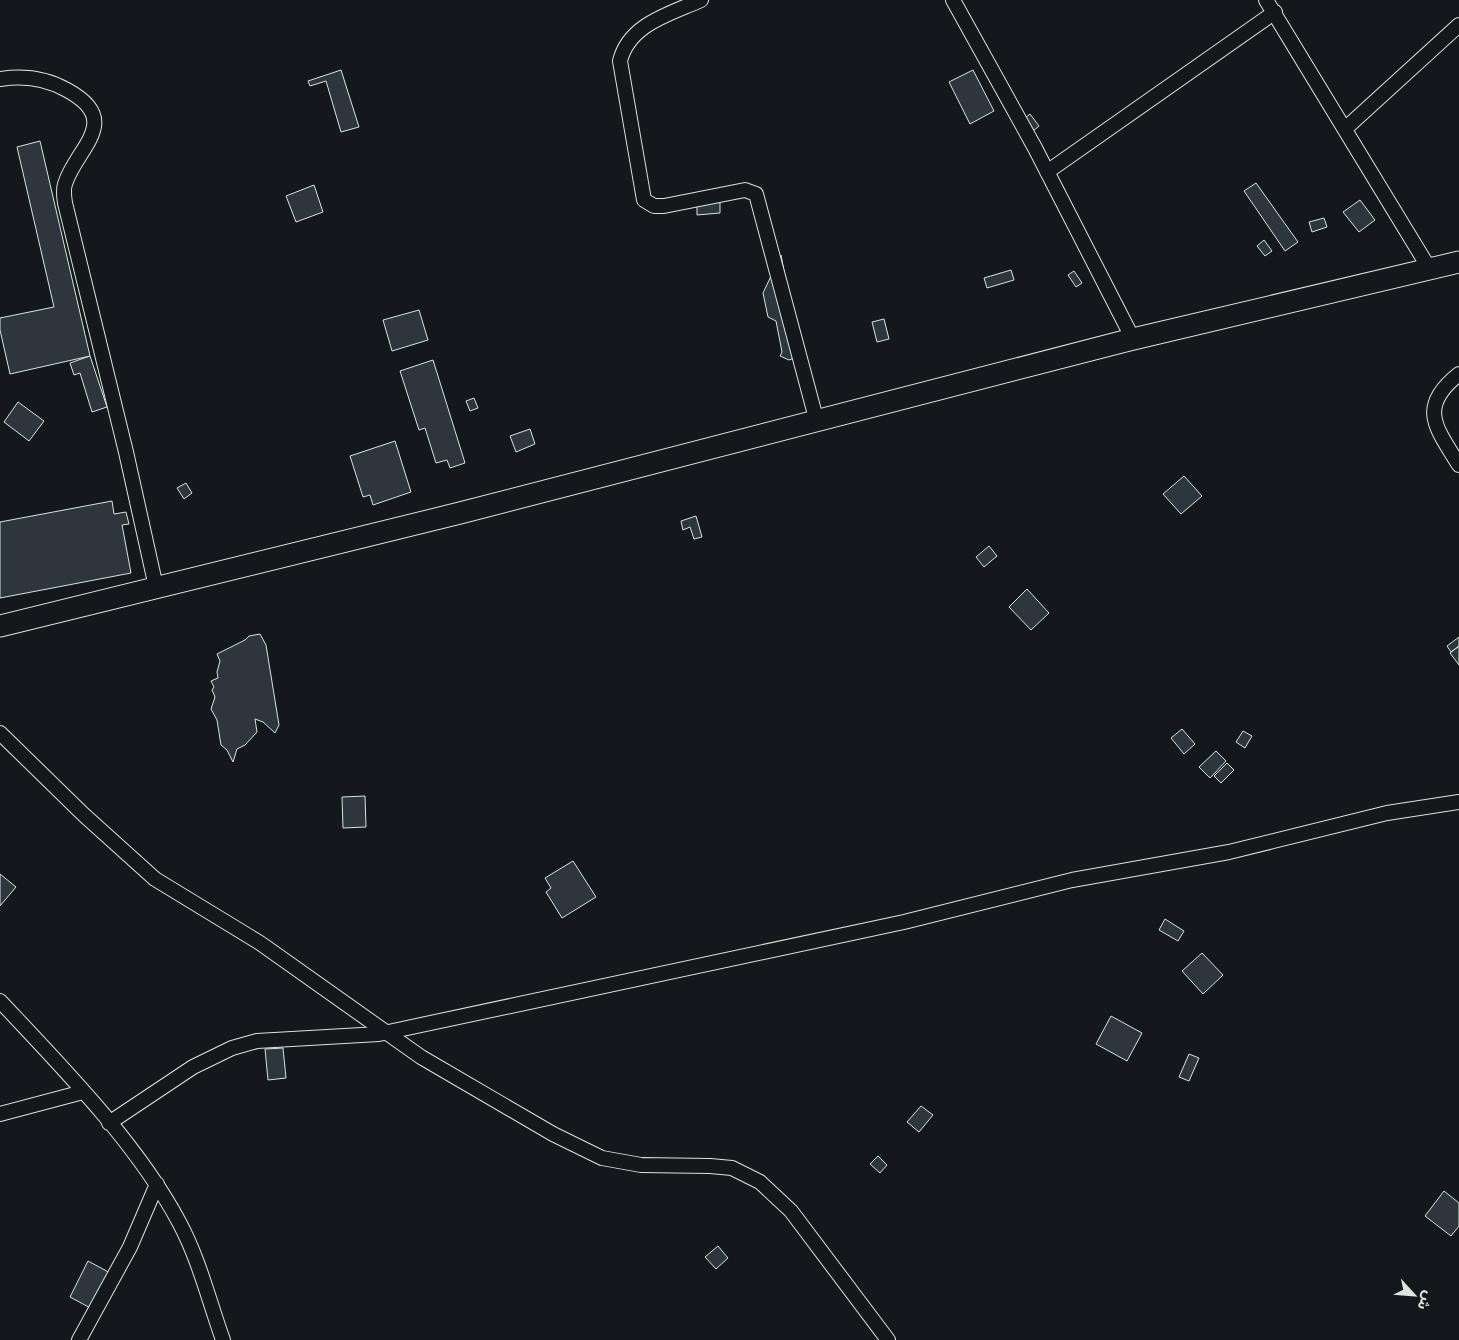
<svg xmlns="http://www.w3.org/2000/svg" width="1459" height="1340" font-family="'IBM Plex Sans','Noto Sans Arabic',sans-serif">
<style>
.building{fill:#2c363c;stroke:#d8e6dc}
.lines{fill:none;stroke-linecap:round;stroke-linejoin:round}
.minor-casing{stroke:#d8e6dc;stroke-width:16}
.primary-casing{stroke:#d8e6dc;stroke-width:23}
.minor{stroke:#14181c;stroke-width:14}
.primary{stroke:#14181c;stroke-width:21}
</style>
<rect width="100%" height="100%" fill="#14181c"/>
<path class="building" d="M 341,70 L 359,127 L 341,132 L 326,81 L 310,86 L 308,81 Z
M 973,70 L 994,111 L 970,124 L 949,82 Z
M 1030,114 L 1039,126 L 1033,131 L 1024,119 Z
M 40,141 L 90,356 L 10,374 L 0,330 L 0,318 L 54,307 L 17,147 Z
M 1256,183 L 1298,242 L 1285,251 L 1244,191 Z
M 314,185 L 323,212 L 296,222 L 286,196 Z
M 720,199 L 720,213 L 697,215 L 697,200 Z
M 1360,200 L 1375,220 L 1359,232 L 1343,212 Z
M 1324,218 L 1327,227 L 1312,232 L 1309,222 Z
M 1264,240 L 1272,251 L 1265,256 L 1257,246 Z
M 781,255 L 800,356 L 789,360 L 780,356 L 782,352 L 776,321 L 768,317 L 763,293 Z
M 1011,270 L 1014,280 L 987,288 L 984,278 Z
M 1074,271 L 1082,283 L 1076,287 L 1068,275 Z
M 419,310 L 428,340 L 392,351 L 383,320 Z
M 884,319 L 889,339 L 877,342 L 872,322 Z
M 90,356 L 107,407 L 92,412 L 80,373 L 74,375 L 70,363 Z
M 433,360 L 465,463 L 450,468 L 447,460 L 436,463 L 425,428 L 419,430 L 400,371 Z
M 474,398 L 478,408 L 470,411 L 466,401 Z
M 18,402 L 44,421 L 29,441 L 4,422 Z
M 530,429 L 535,444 L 516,452 L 510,436 Z
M 395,441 L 411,492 L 373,505 L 370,495 L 363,497 L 350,456 Z
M 1184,476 L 1202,496 L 1181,514 L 1163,494 Z
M 186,483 L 192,493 L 184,499 L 177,488 Z
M 112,501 L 114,514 L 126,512 L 129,524 L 122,525 L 131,573 L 0,598 L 0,522 Z
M 696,516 L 702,537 L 694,539 L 690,527 L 683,530 L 681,521 Z
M 989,546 L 997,556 L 984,567 L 976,557 Z
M 1027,589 L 1049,613 L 1031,630 L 1009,607 Z
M 260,634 L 266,645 L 279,725 L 275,733 L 263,722 L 255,719 L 257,732 L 245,745 L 237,749 L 233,762 L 227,750 L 221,745 L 217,720 L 211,709 L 215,697 L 212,690 L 214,687 L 211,681 L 218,678 L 217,672 L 220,661 L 217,654 L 245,640 L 249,636 Z
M 1459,637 L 1459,646 L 1451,652 L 1447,646 Z
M 1459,646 L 1459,665 L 1450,653 Z
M 1182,729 L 1195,744 L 1184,754 L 1171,738 Z
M 1243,731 L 1252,736 L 1245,748 L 1236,742 Z
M 1216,751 L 1226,761 L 1210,778 L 1199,767 Z
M 1227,763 L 1234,770 L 1221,783 L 1214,776 Z
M 365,796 L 366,827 L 343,828 L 342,797 Z
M 573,861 L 596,897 L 562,918 L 546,892 L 551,888 L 545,878 Z
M 0,874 L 16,887 L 0,906 Z
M 1165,919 L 1184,931 L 1178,941 L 1159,930 Z
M 1202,953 L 1223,975 L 1203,994 L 1182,971 Z
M 1111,1016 L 1142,1033 L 1127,1061 L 1096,1044 Z
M 283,1048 L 286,1078 L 268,1080 L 265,1049 Z
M 1189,1054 L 1199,1058 L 1189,1081 L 1179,1077 Z
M 921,1106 L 933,1115 L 919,1132 L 907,1122 Z
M 878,1156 L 887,1165 L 880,1173 L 870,1164 Z
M 1444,1191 L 1459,1203 L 1459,1226 L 1451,1236 L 1425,1216 Z
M 718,1246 L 728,1258 L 716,1269 L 705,1257 Z
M 88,1261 L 114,1275 L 96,1311 L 70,1297 Z"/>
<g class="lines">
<g class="minor-casing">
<path id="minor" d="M 701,0 C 670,14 629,24 620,61 L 644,200 L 654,206 L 664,206 L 745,190 L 756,194 L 817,422
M 953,0 L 1035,148 L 1133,339
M 1266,0 L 1429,268
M 0,79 C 25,75 46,78 67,90 C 124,121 76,148 65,184 C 63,190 64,196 65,203 L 126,452 L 156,587
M 1346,128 L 1459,25
M 1047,172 L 1275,12
M 1459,374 C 1417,407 1436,428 1459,465
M 0,733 L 84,815 L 155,879 L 260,943 L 421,1057 L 553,1134 L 602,1158 L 641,1165 L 710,1166 L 732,1168 L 760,1182 L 791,1211 L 888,1340
M 0,1001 C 61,1066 137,1143 179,1222 C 199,1259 209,1301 223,1340
M 0,1114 L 83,1092
M 109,1123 L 193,1067 L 232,1048 L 257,1041 L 379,1034 L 904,922 L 1072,880 L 1229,852 L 1387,813 L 1459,802
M 79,1340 L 130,1247 L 157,1184"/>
</g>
<g class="primary-casing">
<path id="primary" d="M 0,626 L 460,513 L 1129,340 L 1459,262"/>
</g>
<use href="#minor" class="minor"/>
<use href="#primary" class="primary"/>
</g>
<g transform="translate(1414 1295) rotate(116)" stroke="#14181c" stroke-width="4" paint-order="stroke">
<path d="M0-4L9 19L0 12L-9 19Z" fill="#d8e6dc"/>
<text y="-8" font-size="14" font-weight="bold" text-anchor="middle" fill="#d8e6dc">ش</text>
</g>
</svg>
